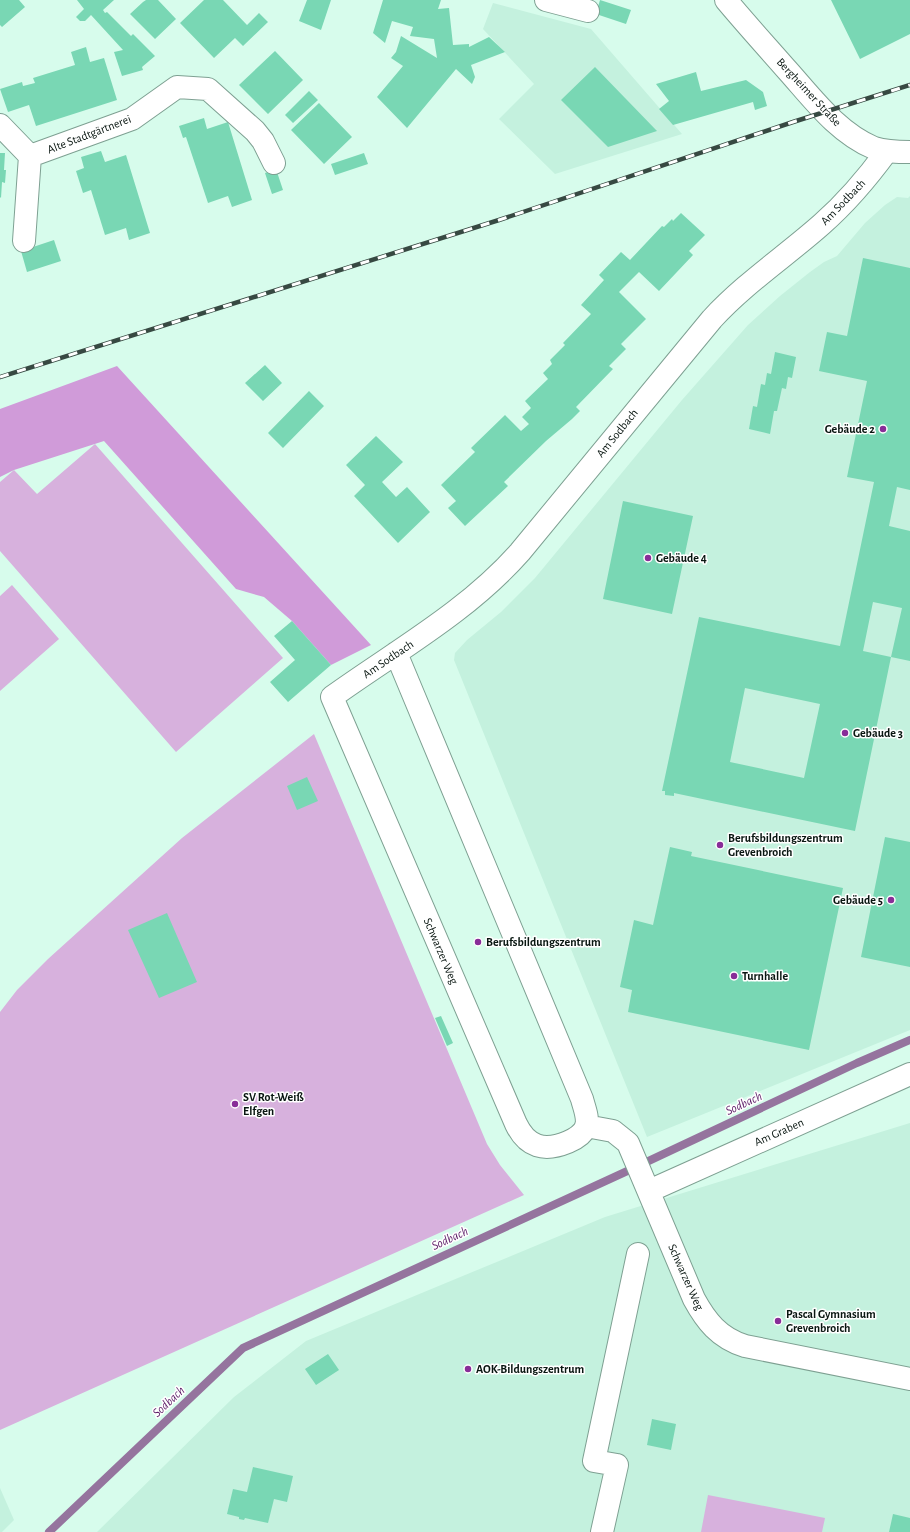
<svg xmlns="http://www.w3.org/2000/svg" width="910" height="1532" font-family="'Alegreya Sans',sans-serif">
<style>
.built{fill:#c4f1de}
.green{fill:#d7b1dd}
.forest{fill:#d09bd9}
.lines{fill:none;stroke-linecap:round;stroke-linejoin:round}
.stream{stroke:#95749e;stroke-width:8}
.building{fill:#79d7b4;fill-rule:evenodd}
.minor-casing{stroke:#7ea092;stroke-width:24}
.tertiary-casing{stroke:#7ea092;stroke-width:24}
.minor{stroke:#fff;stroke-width:22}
.tertiary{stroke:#fff;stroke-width:22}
.rail-casing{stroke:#374942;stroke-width:4.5}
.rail{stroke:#fff;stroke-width:3;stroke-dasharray:9;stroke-linecap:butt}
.poi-dot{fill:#882d98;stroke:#fff;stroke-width:1.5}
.labels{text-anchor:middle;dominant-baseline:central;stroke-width:3;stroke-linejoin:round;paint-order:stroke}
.street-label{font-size:12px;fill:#091611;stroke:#fff}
.poi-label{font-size:12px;font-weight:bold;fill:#091611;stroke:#fff;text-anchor:start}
.water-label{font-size:13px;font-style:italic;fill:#5d1e68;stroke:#fff}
</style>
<rect width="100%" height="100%" fill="#d7fcec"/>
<path class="built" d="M 493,3 L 591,29 L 682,134 L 555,174 L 499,119 L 534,84 L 483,29 Z
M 910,196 L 910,1030 L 647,1137 L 454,660 L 455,653 L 467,640 L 501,612 L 535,578 L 682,400 L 748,325 L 780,296 L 810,272 L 824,262 L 837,256 L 865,223 L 885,205 L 897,197 L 908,198 Z
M 910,1123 L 910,1532 L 97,1532 L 234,1397 L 306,1341 L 605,1217 Z
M 0,1488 L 14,1520 L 2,1532 L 0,1532 Z"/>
<path class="green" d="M 95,444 L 283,658 L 176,752 L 0,551 L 0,482 L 14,470 L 37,494 Z
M 12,585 L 59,639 L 0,691 L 0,596 Z
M 314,734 L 487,1144 L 500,1165 L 524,1195 L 0,1430 L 0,1012 L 17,990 L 48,959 L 182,838 Z
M 708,1495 L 825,1518 L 822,1532 L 701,1532 Z"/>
<path class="forest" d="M 117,366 L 371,645 L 331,665 L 292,621 L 264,597 L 236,589 L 104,441 L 14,470 L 0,477 L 0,409 Z"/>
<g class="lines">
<path class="stream" d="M 49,1532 L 243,1348 L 623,1173 L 857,1063 L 910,1040"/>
</g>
<path class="building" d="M 0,0 L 19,0 L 25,7 L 2,27 L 0,25 Z
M 77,0 L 114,0 L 103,10 L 105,13 L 107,12 L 131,36 L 133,34 L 155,56 L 142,67 L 143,70 L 122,76 L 114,52 L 123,50 L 91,15 L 85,21 L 80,21 L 76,17 L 84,9 Z
M 146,0 L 158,0 L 176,19 L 155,39 L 130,14 L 143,2 L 157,17 L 143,2 Z
M 204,0 L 223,0 L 247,25 L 259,13 L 268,22 L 243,46 L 235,38 L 214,58 L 180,23 Z
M 307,0 L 331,0 L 321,30 L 299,21 Z
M 383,0 L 441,0 L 438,9 L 449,8 L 453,45 L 469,44 L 469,47 L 489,37 L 505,52 L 471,65 L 475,77 L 472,84 L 456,69 L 407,128 L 377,97 L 403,66 L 391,58 L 396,52 L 401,36 L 437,58 L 434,39 L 410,36 L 413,27 L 392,21 L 385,43 L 373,33 Z
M 600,0 L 631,10 L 626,24 L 596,14 Z
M 831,0 L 910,0 L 910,34 L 860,59 Z
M 86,47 L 90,62 L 104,58 L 117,100 L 36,126 L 29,105 L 8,112 L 0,89 L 22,82 L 23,86 L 35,83 L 33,78 L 75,65 L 71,52 Z
M 275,51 L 303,80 L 268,114 L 239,85 Z
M 595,67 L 657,131 L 608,147 L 561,100 Z
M 696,72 L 701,91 L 746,80 L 763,92 L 767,106 L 755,110 L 753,102 L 673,125 L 659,109 L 669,101 L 656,84 Z
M 309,91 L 318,100 L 293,123 L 285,115 Z
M 319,103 L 352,137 L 324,164 L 291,130 Z
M 204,118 L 207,129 L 228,122 L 252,200 L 232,207 L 228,196 L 208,203 L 186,137 L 183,138 L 179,126 Z
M 101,151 L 105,162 L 126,155 L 150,233 L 129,240 L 126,228 L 105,235 L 91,190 L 83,193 L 76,171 L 84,168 L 81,157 Z
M 0,153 L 5,153 L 4,170 L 6,170 L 5,183 L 2,182 L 1,198 L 0,197 Z
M 364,153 L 368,164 L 335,175 L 331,164 Z
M 276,169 L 283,190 L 272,194 L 265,173 Z
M 681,213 L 705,235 L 689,251 L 693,255 L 659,291 L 639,272 L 619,292 L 646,319 L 621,344 L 626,349 L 609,366 L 613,369 L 576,407 L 580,411 L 572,419 L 546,441 L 504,482 L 508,486 L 465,526 L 448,508 L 456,501 L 441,485 L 475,452 L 471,448 L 505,415 L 521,431 L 529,424 L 522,417 L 531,408 L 525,401 L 548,379 L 543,373 L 552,364 L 550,360 L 565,345 L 563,343 L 591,314 L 581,305 L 604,280 L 599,275 L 621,252 L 630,260 L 662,226 L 664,227 L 672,219 L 673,221 Z
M 54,240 L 61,261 L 27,272 L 21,251 Z
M 863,258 L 910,268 L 910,490 L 897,487 L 889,526 L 910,531 L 910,661 L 891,657 L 902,608 L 873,602 L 863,651 L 891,657 L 855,831 L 674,793 L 674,796 L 665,795 L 665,791 L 662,791 L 699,617 L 840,646 L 874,482 L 847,477 L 867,381 L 819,371 L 827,332 L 847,336 ZM 745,688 L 820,704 L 804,778 L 730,762 Z
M 775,352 L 796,357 L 792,378 L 788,377 L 786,389 L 782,388 L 777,411 L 774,411 L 770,434 L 749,429 L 753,406 L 757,407 L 761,384 L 765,385 L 767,373 L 771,374 Z
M 265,365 L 282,383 L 263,401 L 245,383 Z
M 309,391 L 324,406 L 283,448 L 268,433 Z
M 376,436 L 403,462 L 382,482 L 396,497 L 407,487 L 430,512 L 398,543 L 354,496 L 365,485 L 346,465 Z
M 623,501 L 693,516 L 672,614 L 603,599 Z
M 292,621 L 331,665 L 288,702 L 270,682 L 295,660 L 274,636 Z
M 307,777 L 318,801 L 297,810 L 287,786 Z
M 885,837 L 910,842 L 910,967 L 861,957 Z
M 670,847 L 692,852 L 691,856 L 843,888 L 809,1050 L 628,1012 L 632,990 L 620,987 L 634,920 L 653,925 Z
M 167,913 L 197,982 L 159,998 L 128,930 Z
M 441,1016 L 453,1043 L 447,1046 L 435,1018 Z
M 328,1354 L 339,1370 L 316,1385 L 305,1369 Z
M 652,1419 L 676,1424 L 671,1450 L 647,1445 Z
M 253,1467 L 293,1476 L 287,1502 L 274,1499 L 268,1523 L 245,1518 L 244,1520 L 239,1519 L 239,1517 L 227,1514 L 233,1489 L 247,1492 Z
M 893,1514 L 910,1518 L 910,1532 L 889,1532 Z"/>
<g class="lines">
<g class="minor-casing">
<path id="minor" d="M 546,0 L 588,11
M 0,125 L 30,156 L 132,119 L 177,87 L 208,89 L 255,131 L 263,141 L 274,163
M 24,241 L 30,156
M 396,653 L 582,1099 C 584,1107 589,1118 586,1127 C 583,1134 575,1139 568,1142 C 544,1152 527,1147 516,1124 L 332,697 C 396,651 467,612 520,552 L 712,319 C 745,283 786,256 822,224 C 847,202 868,177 887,151
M 586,1126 L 613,1131 L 628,1143 L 694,1299 C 706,1321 719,1338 745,1346 L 910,1379
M 649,1191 L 910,1074
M 602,1532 L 617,1465 L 594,1461 L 638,1254"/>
</g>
<g class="tertiary-casing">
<path id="tertiary" d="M 726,0 C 746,24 767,47 788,71 C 813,99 838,133 874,148 C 886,152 898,152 910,152"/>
</g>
<use href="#minor" class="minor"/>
<use href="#tertiary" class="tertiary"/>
<g class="rail-casing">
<path id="rail" d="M 0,377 L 499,220 L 793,122 L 910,85"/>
</g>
<use href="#rail" class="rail"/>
</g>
<g class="poi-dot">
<circle cx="883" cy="429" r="4"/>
<circle cx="648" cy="558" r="4"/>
<circle cx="845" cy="733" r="4"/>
<circle cx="720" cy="845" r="4"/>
<circle cx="891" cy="900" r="4"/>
<circle cx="478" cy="942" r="4"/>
<circle cx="734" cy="976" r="4"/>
<circle cx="235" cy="1104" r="4"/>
<circle cx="778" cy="1321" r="4"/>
<circle cx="468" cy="1369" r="4"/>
</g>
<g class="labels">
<g class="street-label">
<text transform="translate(809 92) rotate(47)">Bergheimer Straße</text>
<text transform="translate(89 134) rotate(-21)">Alte Stadtgärtnerei</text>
<text transform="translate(843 202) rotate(-46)">Am Sodbach</text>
<text transform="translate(617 433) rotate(-51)">Am Sodbach</text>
<text transform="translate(388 659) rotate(-34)">Am Sodbach</text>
<text transform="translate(441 951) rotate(67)">Schwarzer Weg</text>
<text transform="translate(779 1132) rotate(-24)">Am Graben</text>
<text transform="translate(686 1277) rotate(66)">Schwarzer Weg</text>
</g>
<g class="poi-label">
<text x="875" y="429" text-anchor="end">Gebäude 2</text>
<text x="656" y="558">Gebäude 4</text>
<text x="853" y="733">Gebäude 3</text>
<text x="728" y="838">Berufsbildungszentrum<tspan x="728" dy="14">Grevenbroich</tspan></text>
<text x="883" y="900" text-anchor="end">Gebäude 5</text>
<text x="486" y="942">Berufsbildungszentrum</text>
<text x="742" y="976">Turnhalle</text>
<text x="243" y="1097">SV Rot-Weiß<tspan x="243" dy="14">Elfgen</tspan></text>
<text x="786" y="1314">Pascal Gymnasium<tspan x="786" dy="14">Grevenbroich</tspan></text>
<text x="476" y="1369">AOK-Bildungszentrum</text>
</g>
<g class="water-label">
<text transform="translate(744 1104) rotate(-25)">Sodbach</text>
<text transform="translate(450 1239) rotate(-25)">Sodbach</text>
<text transform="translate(169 1402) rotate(-43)">Sodbach</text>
</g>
</g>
</svg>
